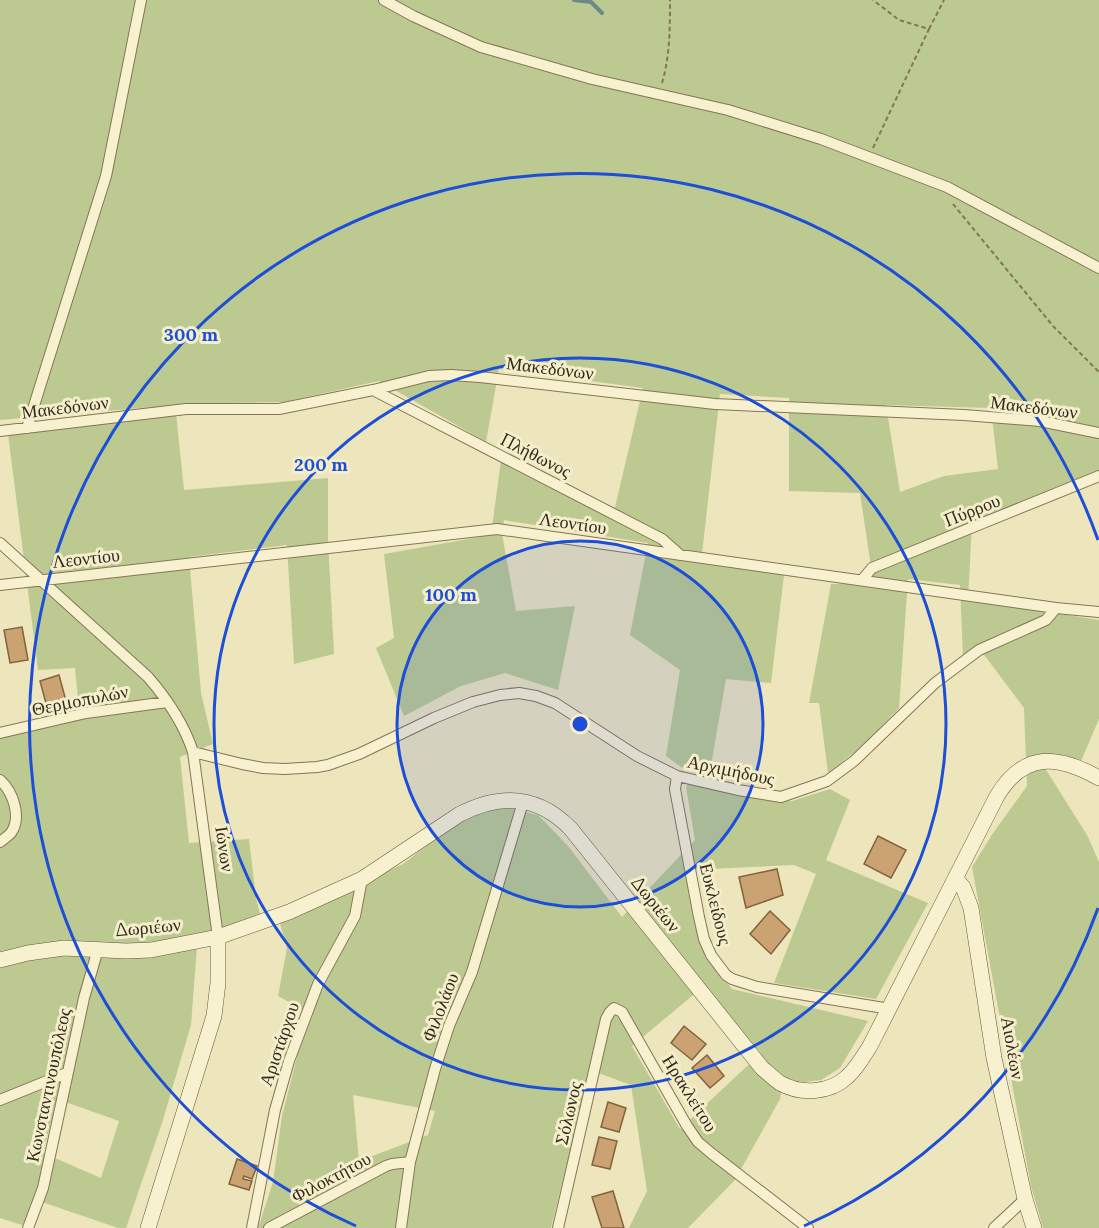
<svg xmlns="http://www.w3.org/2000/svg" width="1099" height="1228" font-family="Lora,serif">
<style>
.green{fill:#bcca91;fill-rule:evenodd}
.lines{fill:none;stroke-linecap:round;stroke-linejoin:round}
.stream{stroke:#688b87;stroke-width:4}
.building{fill:#cba372;stroke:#83623c;stroke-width:1.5}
.street-casing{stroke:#847556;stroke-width:12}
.secondary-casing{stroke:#65553a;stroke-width:16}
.path{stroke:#847556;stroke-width:2;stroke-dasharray:4.5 3;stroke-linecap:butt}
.street{stroke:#f8f1cf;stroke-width:10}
.secondary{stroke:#f8f1cf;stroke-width:15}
.ring{fill:none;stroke:#1d4ed8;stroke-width:3}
.labels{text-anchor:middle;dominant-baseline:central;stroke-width:6;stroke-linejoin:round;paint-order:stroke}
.street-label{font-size:18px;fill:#332a1b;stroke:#f4eecb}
.centre{fill:#1d4ed8;stroke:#f4eecb;stroke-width:3}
.ring-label{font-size:18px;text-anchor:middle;font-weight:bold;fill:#1d4ed8;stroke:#f4eecb;stroke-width:6;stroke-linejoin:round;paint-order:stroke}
</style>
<rect width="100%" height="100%" fill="#ede5bc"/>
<path class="green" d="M 0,0 L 1099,0 L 1099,472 L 972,523 L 968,599 L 1099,620 L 1099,719 L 1075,775 L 1058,767 L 1043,765 L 1087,835 L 1099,862 L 1099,1228 L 1043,1228 L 1031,1186 L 972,867 L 993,833 L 1027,786 L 1024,708 L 979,648 L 963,658 L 960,585 L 908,579 L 899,708 L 862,746 L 828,773 L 819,703 L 809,703 L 831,584 L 867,584 L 870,560 L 860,493 L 789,491 L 789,398 L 720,394 L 701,563 L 784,575 L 771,683 L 726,679 L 709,777 L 681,767 L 666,756 L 680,670 L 630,635 L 648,543 L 504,520 L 502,534 L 516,611 L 575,606 L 558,690 L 505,673 L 461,686 L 404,716 L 376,648 L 394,638 L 384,554 L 491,535 L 501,460 L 613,516 L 643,388 L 499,369 L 486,442 L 379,381 L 284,402 L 175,404 L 184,490 L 328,478 L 328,540 L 334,654 L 294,664 L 287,545 L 189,557 L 201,693 L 213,744 L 180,757 L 189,843 L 249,839 L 256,898 L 262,922 L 197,946 L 191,1025 L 162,1123 L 126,1228 L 118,1228 L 39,1201 L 22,1225 L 0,1218 L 0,737 L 80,720 L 75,668 L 38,670 L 7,426 L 152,407 L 0,420 ZM 886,405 L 991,408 L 998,469 L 944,476 L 900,492 ZM 57,1099 L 119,1121 L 101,1178 L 43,1153 Z
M 689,782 L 762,799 L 792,801 L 830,789 L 850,800 L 826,860 L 928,903 L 876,999 L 774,983 L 816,874 L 794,865 L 686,870 L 706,955 L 732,989 L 868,1021 L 840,1068 L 821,1080 L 804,1082 L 784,1079 L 780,1099 L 735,1180 L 688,1228 L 629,1228 L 647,1191 L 631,1085 L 590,1070 L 551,1228 L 258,1228 L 273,1182 L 282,1116 L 298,1053 L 313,1015 L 278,996 L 287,948 L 278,917 L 338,893 L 403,864 L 462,818 L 501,806 L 538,815 L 568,846 L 622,917 L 695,840 L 686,787 ZM 704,986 L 761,1053 L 680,1129 L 632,1046 ZM 353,1095 L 435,1111 L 428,1135 L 359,1161 Z"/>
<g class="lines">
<path class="stream" d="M 574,0 L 591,2 L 602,13"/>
</g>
<path class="building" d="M 22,627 L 28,660 L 10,663 L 4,630 Z
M 59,675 L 66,701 L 47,707 L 40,681 Z
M 878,836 L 906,850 L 891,878 L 864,864 Z
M 777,869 L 783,895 L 746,908 L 739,877 Z
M 770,911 L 790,930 L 771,954 L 750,934 Z
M 684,1026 L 706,1044 L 692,1060 L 671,1043 Z
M 707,1055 L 724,1076 L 710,1088 L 692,1068 Z
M 608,1102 L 626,1108 L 619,1132 L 601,1127 Z
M 599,1137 L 617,1141 L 610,1169 L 592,1165 Z
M 237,1159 L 257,1166 L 252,1179 L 244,1176 L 243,1179 L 252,1181 L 249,1190 L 229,1184 Z
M 613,1191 L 624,1228 L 602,1228 L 592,1197 Z"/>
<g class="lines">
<g class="street-casing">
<path id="street" d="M 384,0 L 413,16 L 481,47 L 592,79 L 728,110 L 821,139 L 947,187 L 1099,268
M 373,390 L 662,539 L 680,555
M 27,428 L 106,176 L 141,0
M 0,431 L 186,409 L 279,409 L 373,390 L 429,376 L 451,375 L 480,377 L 715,404 L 964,415 L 1040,421 L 1099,433
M 0,543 L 148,677 C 167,699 184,724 193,752 L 218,937
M 862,580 L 872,568 L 1099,476
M 0,585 L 497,529 L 1056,608 L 1099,612
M 0,733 L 86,713 L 167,702
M 193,752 L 242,764 L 263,768 L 285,769 L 317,767 L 328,765 L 359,754 L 434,718 L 473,702 L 500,695 L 519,693 L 536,696 L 555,703 L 637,756 L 677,776 L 738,790 L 781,797 L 827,781 L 854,761 L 935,683 L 979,650 L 1046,620 L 1056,608
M 677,776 L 675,789 L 677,800 L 699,917 L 704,939 L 711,955 L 726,975 L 732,979 L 757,987 L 890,1009
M 0,780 C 13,792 22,817 11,833 C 8,836 4,839 0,842
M 0,1100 L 67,1073
M 28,1228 L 43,1188 L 84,998 L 98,949
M 252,1228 L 275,1110 L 289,1061 L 318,984 L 355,916 L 362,879
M 269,1228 L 386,1166 L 392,1164 L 410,1162
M 401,1228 L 410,1162 L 435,1069 L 449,1026 L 472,972 L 523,802
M 558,1228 L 606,1019 L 610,1012 L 614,1008 L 622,1012 L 687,1126 L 698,1142 L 711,1153 L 808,1228
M 994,1228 L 1025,1199"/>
</g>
<g class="secondary-casing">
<path id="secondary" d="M 955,878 L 963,887 L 971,908 L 994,1058 L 1025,1199 L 1034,1228
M 0,960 L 28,953 L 64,948 L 126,951 L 151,950 L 218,937 L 289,912 L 362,879 L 460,814 C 501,793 538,795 571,829 L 762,1068 C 768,1073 774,1079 780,1083 C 801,1095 830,1093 847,1077 C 857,1068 863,1057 870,1046 L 997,796 C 1024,751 1058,755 1099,778
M 148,1228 L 214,1016 L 218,983 L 218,937"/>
</g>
<path class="path" d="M 929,29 L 944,0
M 662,83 C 670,56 670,28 670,0
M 873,148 L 929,29 L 899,20 L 873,0
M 953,204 L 1053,326 L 1099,372"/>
<use href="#street" class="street"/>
<use href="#secondary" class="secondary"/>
</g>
<circle cx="580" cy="724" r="183" fill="#1d4ed8" fill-opacity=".12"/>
<g class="ring">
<circle cx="580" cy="724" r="183"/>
<circle cx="580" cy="724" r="366"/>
<path d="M1098 908A550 550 0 0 1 804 1226M356 1226A550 550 0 1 1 1098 540"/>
</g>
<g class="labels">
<g class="street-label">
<text transform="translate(550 368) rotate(7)">Μακεδόνων</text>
<text transform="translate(65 407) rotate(-7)">Μακεδόνων</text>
<text transform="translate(1034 407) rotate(7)">Μακεδόνων</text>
<text transform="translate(536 455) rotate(27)">Πλήθωνος</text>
<text transform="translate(972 510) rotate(-22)">Πύρρου</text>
<text transform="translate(573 523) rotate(8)">Λεοντίου</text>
<text transform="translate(86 558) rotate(-6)">Λεοντίου</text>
<text transform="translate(80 700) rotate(-11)">Θερμοπυλών</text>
<text transform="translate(731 770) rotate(12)">Αρχιμήδους</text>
<text transform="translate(225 849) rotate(82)">Ιώνων</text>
<text transform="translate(656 904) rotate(51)">Δωριέων</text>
<text transform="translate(716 904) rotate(76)">Ευκλείδους</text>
<text transform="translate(148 927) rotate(-5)">Δωριέων</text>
<text transform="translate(440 1007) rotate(-69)">Φιλολάου</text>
<text transform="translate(279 1044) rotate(-71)">Αριστάρχου</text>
<text transform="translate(1013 1048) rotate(80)">Αιολέων</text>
<text transform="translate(48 1085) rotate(-78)">Κωνσταντινουπόλεος</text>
<text transform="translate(690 1093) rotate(58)">Ηρακλείτου</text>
<text transform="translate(568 1113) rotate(-77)">Σόλωνος</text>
<text transform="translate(331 1177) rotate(-28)">Φιλοκτήτου</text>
</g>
</g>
<circle cx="580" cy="724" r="9" class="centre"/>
<g class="ring-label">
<text x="191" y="341">300 m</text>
<text x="321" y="471">200 m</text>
<text x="451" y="601">100 m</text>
</g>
</svg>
